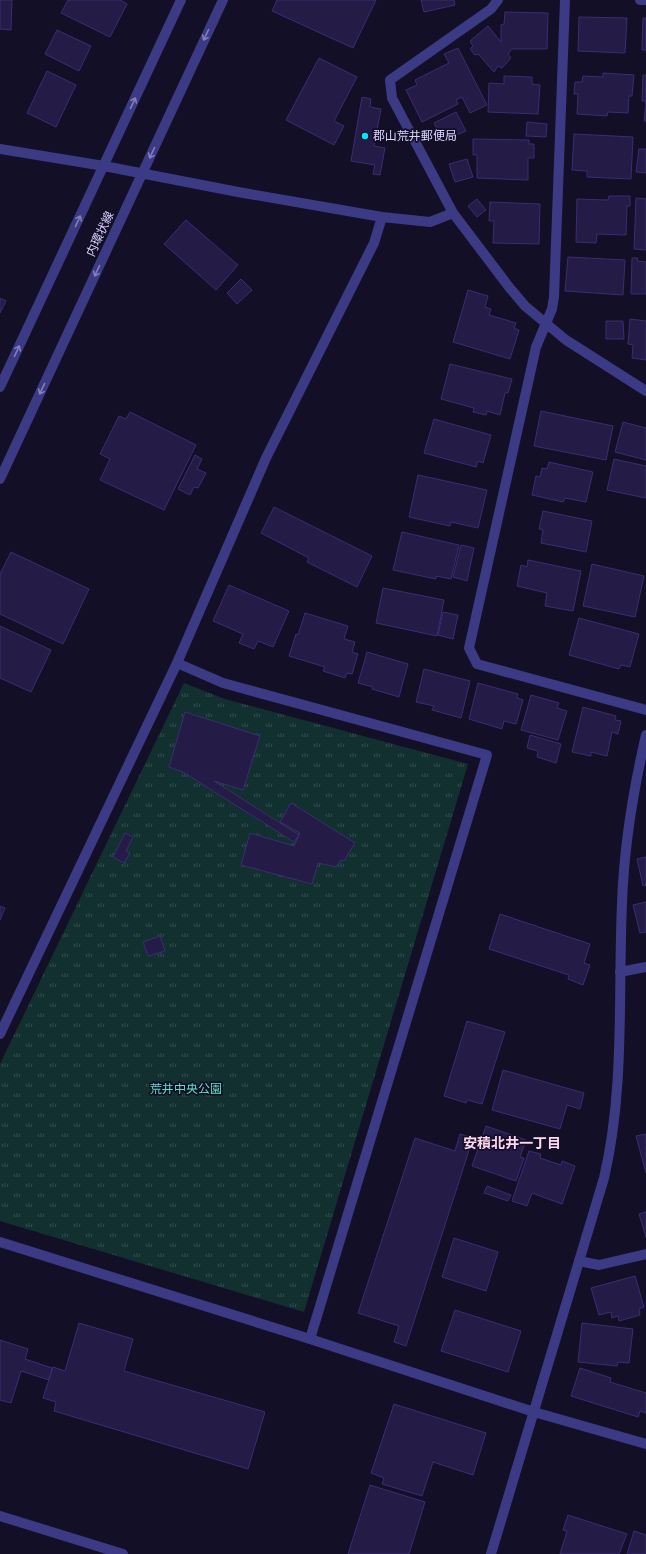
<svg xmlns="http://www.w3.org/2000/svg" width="646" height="1554" font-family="Raleway,'Noto Sans JP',sans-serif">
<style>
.grass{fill:url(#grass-tufts)}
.building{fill:#241b47;stroke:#3b2d73}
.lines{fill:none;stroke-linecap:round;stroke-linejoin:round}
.minor{stroke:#3d3a85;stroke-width:10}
.tertiary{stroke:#3d3a85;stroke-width:10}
.oneway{stroke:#837fbc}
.poi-dot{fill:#00e5ff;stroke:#130f26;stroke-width:1.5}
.labels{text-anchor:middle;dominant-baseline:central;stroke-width:3.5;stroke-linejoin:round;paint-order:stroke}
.poi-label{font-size:12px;fill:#d9d4ff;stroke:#130f26;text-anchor:start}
.street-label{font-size:12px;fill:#d9d4ff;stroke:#130f26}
.park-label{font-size:12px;fill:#5fe0c0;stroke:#130f26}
.quarter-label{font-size:14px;font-weight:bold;fill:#ffd6f0;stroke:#130f26}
</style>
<defs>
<pattern id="grass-tufts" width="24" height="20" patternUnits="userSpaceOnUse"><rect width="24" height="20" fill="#12302f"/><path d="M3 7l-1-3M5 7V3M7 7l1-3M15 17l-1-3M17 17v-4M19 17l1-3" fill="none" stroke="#344d4e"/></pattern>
</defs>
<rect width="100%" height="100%" fill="#130f26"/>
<path class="grass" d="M 184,683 L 225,699 L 468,764 L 304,1312 L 0,1221 L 0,1064 Z"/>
<path class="building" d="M 0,0 L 12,0 L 11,30 L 0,29 Z
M 68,0 L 120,0 L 127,4 L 110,37 L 61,13 Z
M 277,0 L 376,0 L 353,48 L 272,11 Z
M 421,0 L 454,0 L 455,5 L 424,12 Z
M 505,12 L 548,13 L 547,49 L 512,49 L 508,54 L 511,58 L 502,68 L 498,66 L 494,72 L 478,54 L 475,55 L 470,49 L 473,46 L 470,41 L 488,26 L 501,42 L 501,25 L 504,24 Z
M 579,17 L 627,18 L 625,53 L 578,51 Z
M 643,18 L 646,18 L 646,50 L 642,50 Z
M 57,30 L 91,46 L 79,71 L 45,54 Z
M 458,48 L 487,105 L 470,113 L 462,97 L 456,100 L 458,104 L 422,122 L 406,90 L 417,85 L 415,80 L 449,63 L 444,54 Z
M 319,58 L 357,77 L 334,121 L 344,126 L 334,145 L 286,120 Z
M 47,71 L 76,85 L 56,127 L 27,113 Z
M 603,73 L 634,75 L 632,96 L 629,96 L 628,113 L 608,112 L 607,116 L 577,114 L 578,94 L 574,94 L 575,82 L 582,82 L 583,76 L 603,77 Z
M 643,75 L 646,75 L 646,121 L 644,121 L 646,101 L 642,101 Z
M 504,76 L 532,77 L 532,84 L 540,85 L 538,114 L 488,112 L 489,83 L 504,84 Z
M 362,97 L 371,99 L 370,107 L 381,109 L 374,146 L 385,148 L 380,175 L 373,174 L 375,165 L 351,161 Z
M 456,112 L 466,131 L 443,141 L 434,123 Z
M 527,122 L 547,124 L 546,137 L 526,136 Z
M 574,134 L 633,137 L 631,179 L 587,177 L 587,171 L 572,170 Z
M 473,139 L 529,140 L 529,144 L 534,144 L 534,158 L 528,158 L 528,180 L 477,178 L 477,155 L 473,155 Z
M 639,149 L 646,149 L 646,173 L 636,172 Z
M 467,159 L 473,177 L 455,182 L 449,164 Z
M 609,196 L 630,196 L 630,206 L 627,206 L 626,235 L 597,234 L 596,243 L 576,242 L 577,199 L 608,200 Z
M 636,198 L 646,199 L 646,250 L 634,249 Z
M 477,199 L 486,210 L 477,217 L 468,206 Z
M 490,202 L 540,204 L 539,244 L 493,243 L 494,221 L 489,221 Z
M 186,220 L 238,265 L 216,290 L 164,244 Z
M 568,257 L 625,260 L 623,295 L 565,291 Z
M 632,258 L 638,258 L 637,261 L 646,262 L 646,294 L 631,294 Z
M 241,279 L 252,290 L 237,304 L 227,293 Z
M 468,290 L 488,296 L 485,307 L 491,309 L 489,315 L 516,323 L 514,328 L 519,330 L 510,359 L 453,342 Z
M 0,298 L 6,301 L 0,313 Z
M 630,319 L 646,321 L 646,360 L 632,358 L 633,345 L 628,344 Z
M 606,321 L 623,321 L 624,339 L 606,339 Z
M 450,364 L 512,379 L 508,393 L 505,393 L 500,415 L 487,411 L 486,415 L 473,412 L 474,408 L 441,399 Z
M 541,411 L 613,426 L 606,460 L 534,446 Z
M 130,412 L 196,445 L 164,510 L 100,480 L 110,459 L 100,454 L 119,416 L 126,419 Z
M 434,419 L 491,435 L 483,463 L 478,461 L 476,467 L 424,453 Z
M 623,422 L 646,428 L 646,460 L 615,452 Z
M 195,455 L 202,459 L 197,469 L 206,473 L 198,488 L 194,487 L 190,495 L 178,489 Z
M 614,459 L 646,466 L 646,498 L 607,490 Z
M 549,462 L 593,472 L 586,502 L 565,498 L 563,502 L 532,495 L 536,476 L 540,477 L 542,468 L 547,469 Z
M 418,475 L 487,490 L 478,528 L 451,522 L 450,526 L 409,517 Z
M 274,507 L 372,556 L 357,587 L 307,562 L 309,558 L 261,533 Z
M 543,511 L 592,521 L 586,552 L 541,543 L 543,530 L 539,529 Z
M 402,532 L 459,545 L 451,579 L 436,576 L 436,579 L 393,570 Z
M 461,545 L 474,548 L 467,581 L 453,577 Z
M 11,552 L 89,589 L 63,644 L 0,614 L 0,574 Z
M 528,560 L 581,571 L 573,611 L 545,606 L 547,593 L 517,586 L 521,565 L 527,567 Z
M 592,564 L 644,576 L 635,617 L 583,606 Z
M 229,585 L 289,611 L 273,647 L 258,641 L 254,649 L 239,643 L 243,634 L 213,621 Z
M 383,588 L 444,600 L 437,636 L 376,623 Z
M 443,612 L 458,615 L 453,639 L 438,635 Z
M 305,613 L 348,626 L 344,639 L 355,642 L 352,652 L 358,654 L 352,674 L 347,673 L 345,678 L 323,671 L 325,667 L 289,656 L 296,634 L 298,635 Z
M 579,618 L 639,634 L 630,667 L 621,665 L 619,669 L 569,655 Z
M 0,626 L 51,650 L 31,692 L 0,678 Z
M 367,652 L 408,664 L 399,697 L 372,689 L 373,687 L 358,683 Z
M 424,669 L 470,681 L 461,718 L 432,710 L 434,706 L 416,702 Z
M 478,683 L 518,694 L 517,698 L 523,700 L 516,724 L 504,721 L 502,729 L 469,719 Z
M 531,695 L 559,703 L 557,708 L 567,711 L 558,740 L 521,730 Z
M 583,707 L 616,716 L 615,720 L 621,721 L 618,734 L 612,732 L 607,756 L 591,752 L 591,756 L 572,752 Z
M 185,712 L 260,736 L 243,790 L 214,781 L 299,835 L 294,842 L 183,772 L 169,767 Z
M 530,735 L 561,744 L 556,763 L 537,757 L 538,751 L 527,748 Z
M 291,803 L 355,843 L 344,861 L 341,860 L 336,867 L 318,863 L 312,884 L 241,865 L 250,833 L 294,846 L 300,833 L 280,822 Z
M 125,833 L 133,837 L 126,851 L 130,853 L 124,863 L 113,857 Z
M 646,857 L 646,885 L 643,886 L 637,859 Z
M 646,902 L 646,932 L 640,933 L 633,905 Z
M 0,906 L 5,908 L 0,920 Z
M 500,914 L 590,944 L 584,963 L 590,965 L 583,985 L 568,979 L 569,975 L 489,949 Z
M 160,936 L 165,951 L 148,956 L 143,942 Z
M 467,1021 L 505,1032 L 482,1104 L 467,1100 L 466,1103 L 444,1096 Z
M 503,1070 L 584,1093 L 580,1109 L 567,1105 L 560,1129 L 492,1110 Z
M 486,1126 L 526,1140 L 520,1157 L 524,1158 L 516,1181 L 472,1166 Z
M 460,1134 L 473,1138 L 406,1346 L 394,1342 L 399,1326 L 358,1313 L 415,1138 L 455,1151 Z
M 646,1134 L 646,1173 L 636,1136 Z
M 529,1151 L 541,1154 L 540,1158 L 561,1165 L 562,1161 L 575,1166 L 562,1204 L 532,1193 L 527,1206 L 512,1201 Z
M 487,1186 L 511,1195 L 508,1201 L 484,1193 Z
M 646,1212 L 646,1237 L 639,1214 Z
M 454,1238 L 498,1252 L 486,1291 L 442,1277 Z
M 635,1276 L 644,1307 L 639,1309 L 640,1315 L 619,1321 L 618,1316 L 612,1318 L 611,1312 L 599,1315 L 591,1288 Z
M 455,1310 L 521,1331 L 508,1372 L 441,1351 Z
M 79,1323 L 133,1339 L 124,1371 L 265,1412 L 248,1469 L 54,1411 L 56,1402 L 43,1398 L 53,1367 L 65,1371 Z
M 582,1323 L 633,1329 L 629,1363 L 618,1362 L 617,1366 L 578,1362 Z
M 0,1340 L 28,1349 L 25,1359 L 52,1368 L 49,1380 L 21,1371 L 11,1403 L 0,1400 Z
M 580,1368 L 611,1378 L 610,1382 L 646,1393 L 646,1413 L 640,1411 L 638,1417 L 571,1396 Z
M 394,1404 L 486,1433 L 473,1475 L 433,1462 L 422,1496 L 382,1484 L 384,1478 L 371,1473 Z
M 370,1485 L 425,1502 L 409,1554 L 348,1554 Z
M 568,1515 L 627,1534 L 619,1554 L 560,1554 L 567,1531 L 563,1530 Z
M 634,1531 L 646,1535 L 646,1554 L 627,1554 Z"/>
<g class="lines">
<path class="minor" d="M 498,0 L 491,9 L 390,80 L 392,98 L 453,213 L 509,287 L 525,306 L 566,340 L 646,391
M 565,0 L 554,297 L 552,309 L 536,347 L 469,648 L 477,664 L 646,710
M 640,0 L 646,0
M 0,149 L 104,166 L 238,192 L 382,217 L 430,222 L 453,213
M 177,663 L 223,683 L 487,755 L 310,1339
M 620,972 L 646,967
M 0,1034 L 177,663 L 266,458 L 374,243 L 382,217
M 579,1261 L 599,1265 L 646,1254
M 0,1516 L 123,1554"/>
<path class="tertiary" d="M 0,387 L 181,0
M 0,479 L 223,0
M 0,1242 L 310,1339 L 534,1412 L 646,1444
M 491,1554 L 604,1178 C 625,1089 618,995 622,903 C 624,847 633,791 646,735"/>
</g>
<defs><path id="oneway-shaft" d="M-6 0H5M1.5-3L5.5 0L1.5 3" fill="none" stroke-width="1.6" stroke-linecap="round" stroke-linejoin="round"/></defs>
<g class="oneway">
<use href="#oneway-shaft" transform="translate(206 35) rotate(115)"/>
<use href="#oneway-shaft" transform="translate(133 103) rotate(-65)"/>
<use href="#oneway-shaft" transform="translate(152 153) rotate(115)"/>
<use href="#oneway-shaft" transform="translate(78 221) rotate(-65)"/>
<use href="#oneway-shaft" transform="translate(97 271) rotate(115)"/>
<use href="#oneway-shaft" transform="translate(17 351) rotate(-65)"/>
<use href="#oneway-shaft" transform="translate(42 389) rotate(115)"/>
</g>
<circle class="poi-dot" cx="365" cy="136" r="4"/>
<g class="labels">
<g class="poi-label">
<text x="373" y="136">郡山荒井郵便局</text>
</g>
<g class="street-label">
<text transform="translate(100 234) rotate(-65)">内環状線</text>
</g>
<g class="park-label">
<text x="186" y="1089">荒井中央公園</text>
</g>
<g class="quarter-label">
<text x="512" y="1143">安積北井一丁目</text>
</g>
</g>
</svg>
